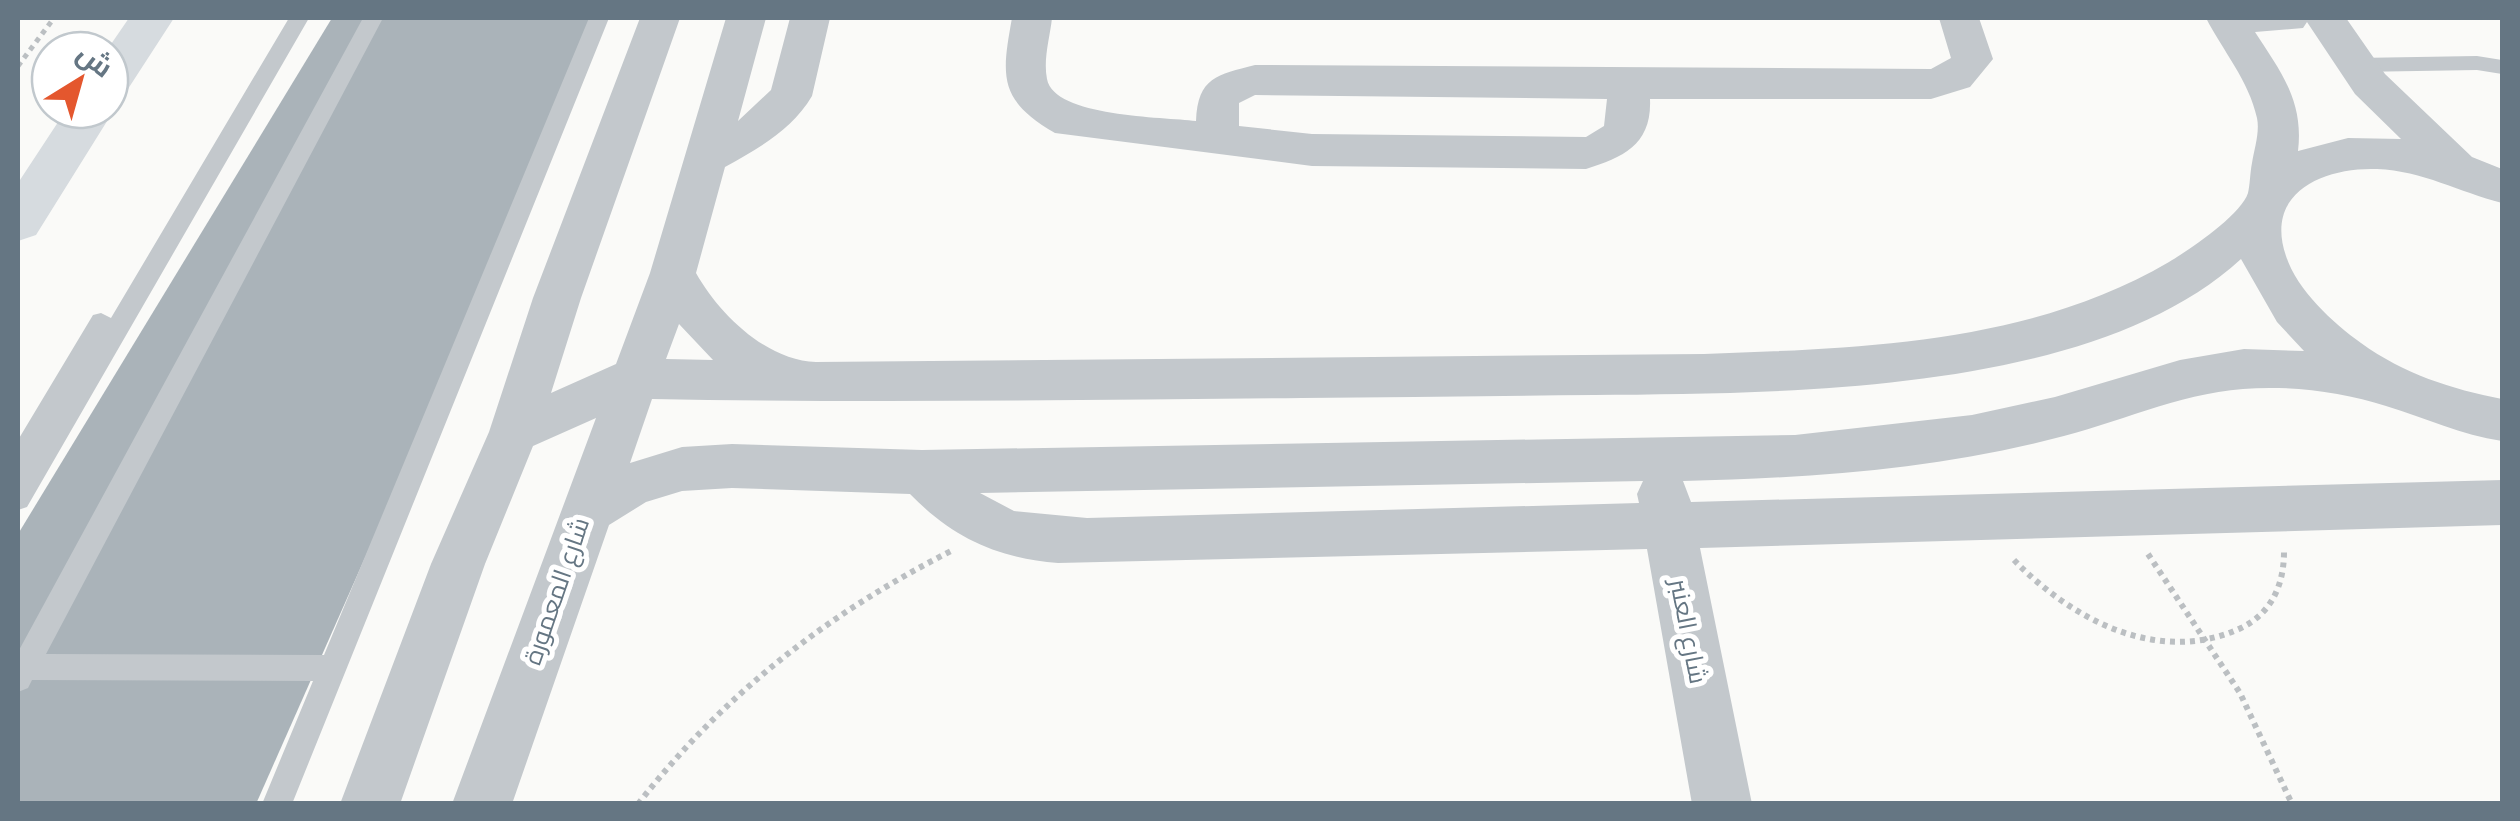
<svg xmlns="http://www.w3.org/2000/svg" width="2520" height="821" font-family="Raleway,Cairo,sans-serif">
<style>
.building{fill:#aab3b9}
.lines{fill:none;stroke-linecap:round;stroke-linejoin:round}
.path-far1{stroke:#bbbfc2;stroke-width:5;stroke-dasharray:5 5;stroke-linecap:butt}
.path{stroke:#bbbfc2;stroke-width:6;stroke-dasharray:5 5;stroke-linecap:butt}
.service{fill:#c3c8cc;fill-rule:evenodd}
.minor{fill:#c3c8cc;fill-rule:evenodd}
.primary{fill:#d6dbdf;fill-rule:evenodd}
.labels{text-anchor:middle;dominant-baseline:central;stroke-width:10;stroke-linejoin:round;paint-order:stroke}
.street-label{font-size:25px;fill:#657683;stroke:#fff}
</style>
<rect width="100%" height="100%" fill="#fafaf8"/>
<path class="building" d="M 332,18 L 604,18 L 256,804 L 18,804 L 18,534 Z"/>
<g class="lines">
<path class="path-far1" d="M 18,66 L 54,18"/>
<path class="path" d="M 2148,554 L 2240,693 L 2292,804
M 2014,560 C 2072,620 2159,666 2241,628 C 2272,613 2284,584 2284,552
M 638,804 C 724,694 827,614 951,551"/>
<path class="service" d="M 289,18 L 309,18 L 27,507 L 18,510 L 18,440 L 93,315 L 101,313 L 111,318 Z
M 363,18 L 383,18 L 46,654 L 324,655 L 589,18 L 609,18 L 292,804 L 262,804 L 313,681 L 32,680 L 28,688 L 18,692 L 18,652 Z
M 2477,56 L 2502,60 L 2502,74 L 2477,70 L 2357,72 L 2347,65 L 2357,58 Z"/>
<path class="minor" d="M 640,18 L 680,18 L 581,298 L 551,393 L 616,364 L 650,273 L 726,18 L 766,18 L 738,121 L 771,90 L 790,18 L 830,18 L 812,96 C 792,130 759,148 725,167 L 696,273 C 719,314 767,361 816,362 L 1704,354 C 1862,348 2029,344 2169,262 C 2189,250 2241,215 2248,193 C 2250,185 2250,173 2252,163 C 2254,150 2260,132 2257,118 C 2249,81 2223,51 2206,18 L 2346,18 L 2385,74 L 2472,157 L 2502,169 L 2502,203 C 2459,192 2423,171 2377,169 C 2324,167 2264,192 2286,256 C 2297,290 2333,323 2361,343 C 2404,374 2451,389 2502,399 L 2502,441 C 2461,435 2426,418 2386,406 C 2342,392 2289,385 2243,389 C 2177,394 2116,424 2052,439 C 1931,470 1807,478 1683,481 L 1691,502 L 2502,480 L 2502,525 L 1700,548 L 1752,804 L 1692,804 L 1647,549 L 1058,563 C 997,558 953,538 910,494 L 732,488 L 682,491 L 646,502 L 609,525 L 512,804 L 452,804 L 596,418 L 533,446 L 485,564 L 400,804 L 340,804 L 431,564 L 489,432 L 533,298 ZM 2307,22 L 2355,94 L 2401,139 L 2348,138 L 2298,151 C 2304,101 2281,72 2255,32 L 2303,28 ZM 2241,259 L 2277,322 L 2304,351 L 2244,349 L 2180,360 L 2055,397 L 1972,415 L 1795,435 L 922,450 L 732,444 L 682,447 L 630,463 L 652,399 C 869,403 1085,400 1302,398 C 1399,397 1497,396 1594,395 C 1785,393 2093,395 2241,259 ZM 679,324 L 713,360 L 666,359 ZM 1643,481 L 1637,494 L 1639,503 L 1087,518 L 1014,511 L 980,493 Z
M 1012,18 L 1052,18 C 1050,37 1043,59 1047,79 C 1054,117 1163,117 1196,121 C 1198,77 1217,75 1255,65 L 1931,69 L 1951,58 L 1939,18 L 1979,18 L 1993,59 L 1970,87 L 1931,99 L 1650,99 C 1652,144 1624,157 1586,169 L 1312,166 L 1055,133 C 999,100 1001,78 1012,18 ZM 1255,95 L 1607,99 L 1604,126 L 1586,137 L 1312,134 L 1239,126 L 1239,103 Z"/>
<path class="primary" d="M 129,18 L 174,18 L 126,92 L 110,97 L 107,50 Z
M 110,102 L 114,110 L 36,235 L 18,241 L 18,183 L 66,110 L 110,110 Z"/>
</g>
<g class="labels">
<g class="street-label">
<text transform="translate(556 591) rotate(-71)">شارع المعمورة</text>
<text transform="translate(1689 631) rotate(79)">شارع العنبر</text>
</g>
</g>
<rect width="2520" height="821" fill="none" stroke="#657683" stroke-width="40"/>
<g transform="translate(80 80) rotate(37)"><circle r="48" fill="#ffffff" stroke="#c1c8cd" stroke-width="2.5"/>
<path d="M0-8L18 38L0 25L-18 38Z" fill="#e4572e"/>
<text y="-15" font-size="28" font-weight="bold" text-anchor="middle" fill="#657683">ش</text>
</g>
</svg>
